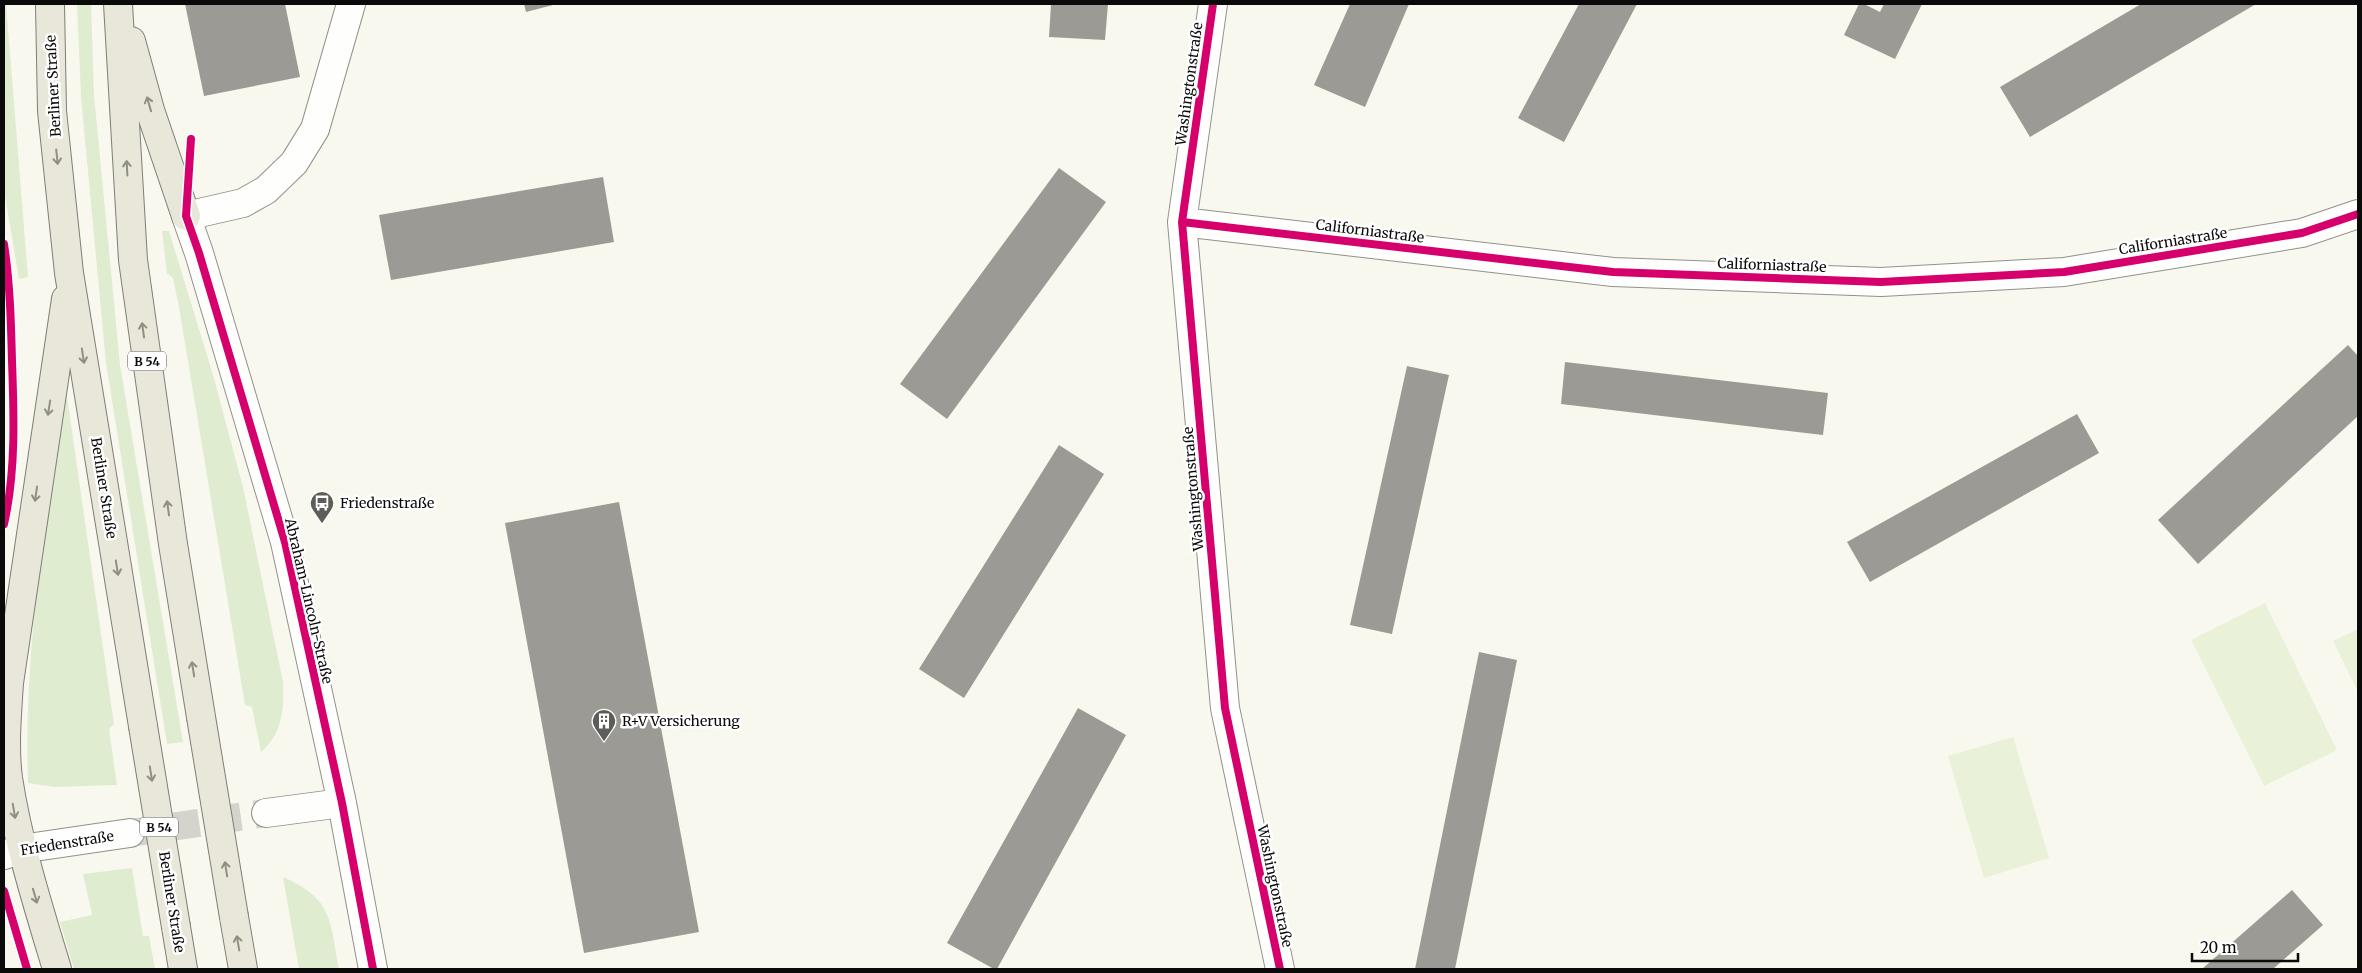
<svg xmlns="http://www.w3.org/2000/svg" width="2362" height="973" font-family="Merriweather,serif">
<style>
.green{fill:#dfecd0}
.pitch{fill:#e9f1d9}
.building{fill:#9b9a94}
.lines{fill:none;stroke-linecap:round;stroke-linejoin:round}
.minor-tunnel{stroke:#d4d4cc;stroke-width:28;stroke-dasharray:28 14;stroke-linecap:butt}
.minor-casing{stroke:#91918d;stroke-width:30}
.major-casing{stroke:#7e7e7a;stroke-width:30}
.minor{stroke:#fefefc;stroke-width:28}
.major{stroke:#e9e7d9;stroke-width:28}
.major-bridge-casing{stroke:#7e7e7a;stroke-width:30;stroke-linecap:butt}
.major-bridge{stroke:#e9e7d9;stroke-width:28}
.cycleway-casing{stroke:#fff;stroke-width:11}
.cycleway{stroke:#d6006c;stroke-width:8}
.oneway{stroke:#908f86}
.labels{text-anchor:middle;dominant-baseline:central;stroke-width:5;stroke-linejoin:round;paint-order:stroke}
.shield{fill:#fff;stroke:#545454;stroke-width:1}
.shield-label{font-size:12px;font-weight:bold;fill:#0a0a0a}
.street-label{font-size:14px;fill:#0a0a0a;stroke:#fff}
.poi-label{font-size:14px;fill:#0a0a0a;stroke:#fff;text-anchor:start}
</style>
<rect width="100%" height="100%" fill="#f8f8ee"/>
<path class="green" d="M 4,4 L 6,4 L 28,277 L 19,279 L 4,190 Z
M 77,4 L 91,4 L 94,95 L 120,365 L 183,742 L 167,744 L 106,363 L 81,97 Z
M 162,231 L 169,231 L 213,375 L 243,487 L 283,682 C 284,709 283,733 261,752 L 252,707 L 245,705 L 179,307 L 173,278 L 167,273 Z
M 66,389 L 114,724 L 109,729 L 117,785 L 54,787 L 28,783 C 23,651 46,519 66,389 Z
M 132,868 L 143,936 L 149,936 L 155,969 L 74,969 L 60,922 L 92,915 L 83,874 Z
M 283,877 C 333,899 330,920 339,969 L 299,969 Z"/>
<path class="pitch" d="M 2265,603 L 2337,750 L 2264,786 L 2191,640 Z
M 2358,629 L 2358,692 L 2333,641 Z
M 2013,737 L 2049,858 L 1984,878 L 1948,756 Z"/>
<path class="building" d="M 185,4 L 285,4 L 300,77 L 204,96 Z
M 524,4 L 557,4 L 526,12 Z
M 1051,4 L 1108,4 L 1105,40 L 1049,37 Z
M 1350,4 L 1409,4 L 1365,107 L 1314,85 Z
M 1579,4 L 1637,4 L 1564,142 L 1518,118 Z
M 1859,4 L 1864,4 L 1880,12 L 1884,4 L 1922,4 L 1895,59 L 1844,35 Z
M 2141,4 L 2256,4 L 2030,137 L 2000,87 Z
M 1059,168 L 1106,202 L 947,419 L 900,384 Z
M 603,177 L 614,242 L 391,280 L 379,215 Z
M 2348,345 L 2358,356 L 2358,416 L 2198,564 L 2158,520 Z
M 1565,362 L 1828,393 L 1823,435 L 1561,404 Z
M 1407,366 L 1449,375 L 1392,634 L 1350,625 Z
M 2077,414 L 2099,453 L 1870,582 L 1847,542 Z
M 1059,445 L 1104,474 L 964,698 L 919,669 Z
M 619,502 L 699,932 L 584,953 L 505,523 Z
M 1479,652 L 1517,660 L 1455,969 L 1415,969 Z
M 1078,708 L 1126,735 L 997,969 L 994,969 L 947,943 Z
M 2292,890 L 2323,925 L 2273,969 L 2202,969 Z"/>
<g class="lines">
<path class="minor-tunnel" d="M 130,833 L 266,813"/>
<g class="minor-casing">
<path id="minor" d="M 351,4 L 315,129 L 294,163 L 266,190 L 243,203 L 186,216 L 199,253 L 285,542 L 342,803 L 373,969
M 1213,4 L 1182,222 L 1225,708 L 1280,969
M 1182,222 L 1613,272 L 1881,282 L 2064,272 L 2302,233 L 2358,214
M 266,813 L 342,803
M 4,855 L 21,849 L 130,833"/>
</g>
<g class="major-casing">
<path id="major" d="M 50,4 L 52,111 L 69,273 L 143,726
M 118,4 L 133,260 L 173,544 L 201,717
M 131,41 L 150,110 L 186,216
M 234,917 L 243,969
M 176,927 L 183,969
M 57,969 C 38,906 18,843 8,778 C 4,747 7,714 9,683 L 66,299"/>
</g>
<use href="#minor" class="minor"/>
<use href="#major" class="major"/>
<g class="major-bridge-casing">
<path id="major-bridge" d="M 201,717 L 234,917
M 143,726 L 176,927"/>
</g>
<use href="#major-bridge" class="major-bridge"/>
<g class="cycleway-casing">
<path id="cycleway" d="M 1213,4 L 1182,222 L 1225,708 L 1280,969
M 191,139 L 186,216 L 199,253 L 285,542 L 342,803 L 373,969
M 1182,222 L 1613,272 L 1881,282 L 2064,272 L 2302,233 L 2358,214
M 4,244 C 10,283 11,322 12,361 C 14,415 16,472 4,524
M 4,891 L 27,969"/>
</g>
<use href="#cycleway" class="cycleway"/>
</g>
<defs><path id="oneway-shaft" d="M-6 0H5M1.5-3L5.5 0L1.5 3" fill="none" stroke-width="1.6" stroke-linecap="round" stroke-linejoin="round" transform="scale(1.25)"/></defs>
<g class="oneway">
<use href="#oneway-shaft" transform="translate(149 104) rotate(-106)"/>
<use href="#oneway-shaft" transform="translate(57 157) rotate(84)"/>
<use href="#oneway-shaft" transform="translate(127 168) rotate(-93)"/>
<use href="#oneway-shaft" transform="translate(143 330) rotate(-98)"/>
<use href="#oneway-shaft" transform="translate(83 356) rotate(81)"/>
<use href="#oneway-shaft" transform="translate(49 408) rotate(99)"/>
<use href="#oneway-shaft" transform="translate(36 494) rotate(98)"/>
<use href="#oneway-shaft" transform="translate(168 508) rotate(-98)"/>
<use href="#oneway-shaft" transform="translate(117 568) rotate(81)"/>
<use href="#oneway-shaft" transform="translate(193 669) rotate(-99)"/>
<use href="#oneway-shaft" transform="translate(151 774) rotate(81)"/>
<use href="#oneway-shaft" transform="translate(14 811) rotate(80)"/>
<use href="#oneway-shaft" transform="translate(226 869) rotate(-99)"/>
<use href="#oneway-shaft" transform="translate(35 896) rotate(74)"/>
<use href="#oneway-shaft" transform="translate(238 943) rotate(-100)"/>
</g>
<defs>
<g id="bus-pin" transform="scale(1.25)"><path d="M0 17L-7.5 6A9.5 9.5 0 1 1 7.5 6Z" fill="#5d5d5a" stroke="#fff"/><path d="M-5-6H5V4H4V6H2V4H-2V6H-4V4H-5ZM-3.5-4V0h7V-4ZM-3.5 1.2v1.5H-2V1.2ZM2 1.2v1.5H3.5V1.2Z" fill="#fff"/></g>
<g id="building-pin" transform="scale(1.25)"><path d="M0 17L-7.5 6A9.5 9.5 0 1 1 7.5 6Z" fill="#5d5d5a" stroke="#fff"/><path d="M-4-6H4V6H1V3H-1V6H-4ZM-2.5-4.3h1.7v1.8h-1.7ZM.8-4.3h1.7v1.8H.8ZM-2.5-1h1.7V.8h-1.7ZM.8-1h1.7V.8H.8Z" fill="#fff"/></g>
</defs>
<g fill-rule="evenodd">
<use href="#bus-pin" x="322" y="503"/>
<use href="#building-pin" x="604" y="721"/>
</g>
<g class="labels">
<g class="shield">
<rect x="128" y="351.5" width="38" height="19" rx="4"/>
<rect x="140" y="817.5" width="38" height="19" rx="4"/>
</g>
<g class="shield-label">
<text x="147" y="361">B 54</text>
<text x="159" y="827">B 54</text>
</g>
<g class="street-label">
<text transform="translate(1189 84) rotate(-82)">Washingtonstraße</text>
<text transform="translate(53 86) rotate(-93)">Berliner Straße</text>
<text transform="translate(1370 231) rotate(7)">Californiastraße</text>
<text transform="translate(2173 241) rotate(-9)">Californiastraße</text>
<text transform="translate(1772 265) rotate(2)">Californiastraße</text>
<text transform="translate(104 488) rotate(81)">Berliner Straße</text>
<text transform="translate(1193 489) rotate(-95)">Washingtonstraße</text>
<text transform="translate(309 601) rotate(77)">Abraham-Lincoln-Straße</text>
<text transform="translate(67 843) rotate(-9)">Friedenstraße</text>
<text transform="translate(1275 886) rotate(78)">Washingtonstraße</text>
<text transform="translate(172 902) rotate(81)">Berliner Straße</text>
</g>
<g class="poi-label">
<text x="340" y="503">Friedenstraße</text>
<text x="622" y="721">R+V Versicherung</text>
</g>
</g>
<rect width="2362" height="973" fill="none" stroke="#0a0a0a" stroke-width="10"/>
<path d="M2192 953v8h106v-8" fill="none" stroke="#0a0a0a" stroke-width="2.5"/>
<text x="2200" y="953" font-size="15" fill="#0a0a0a" stroke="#ffffff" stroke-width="4" paint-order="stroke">20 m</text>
</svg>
